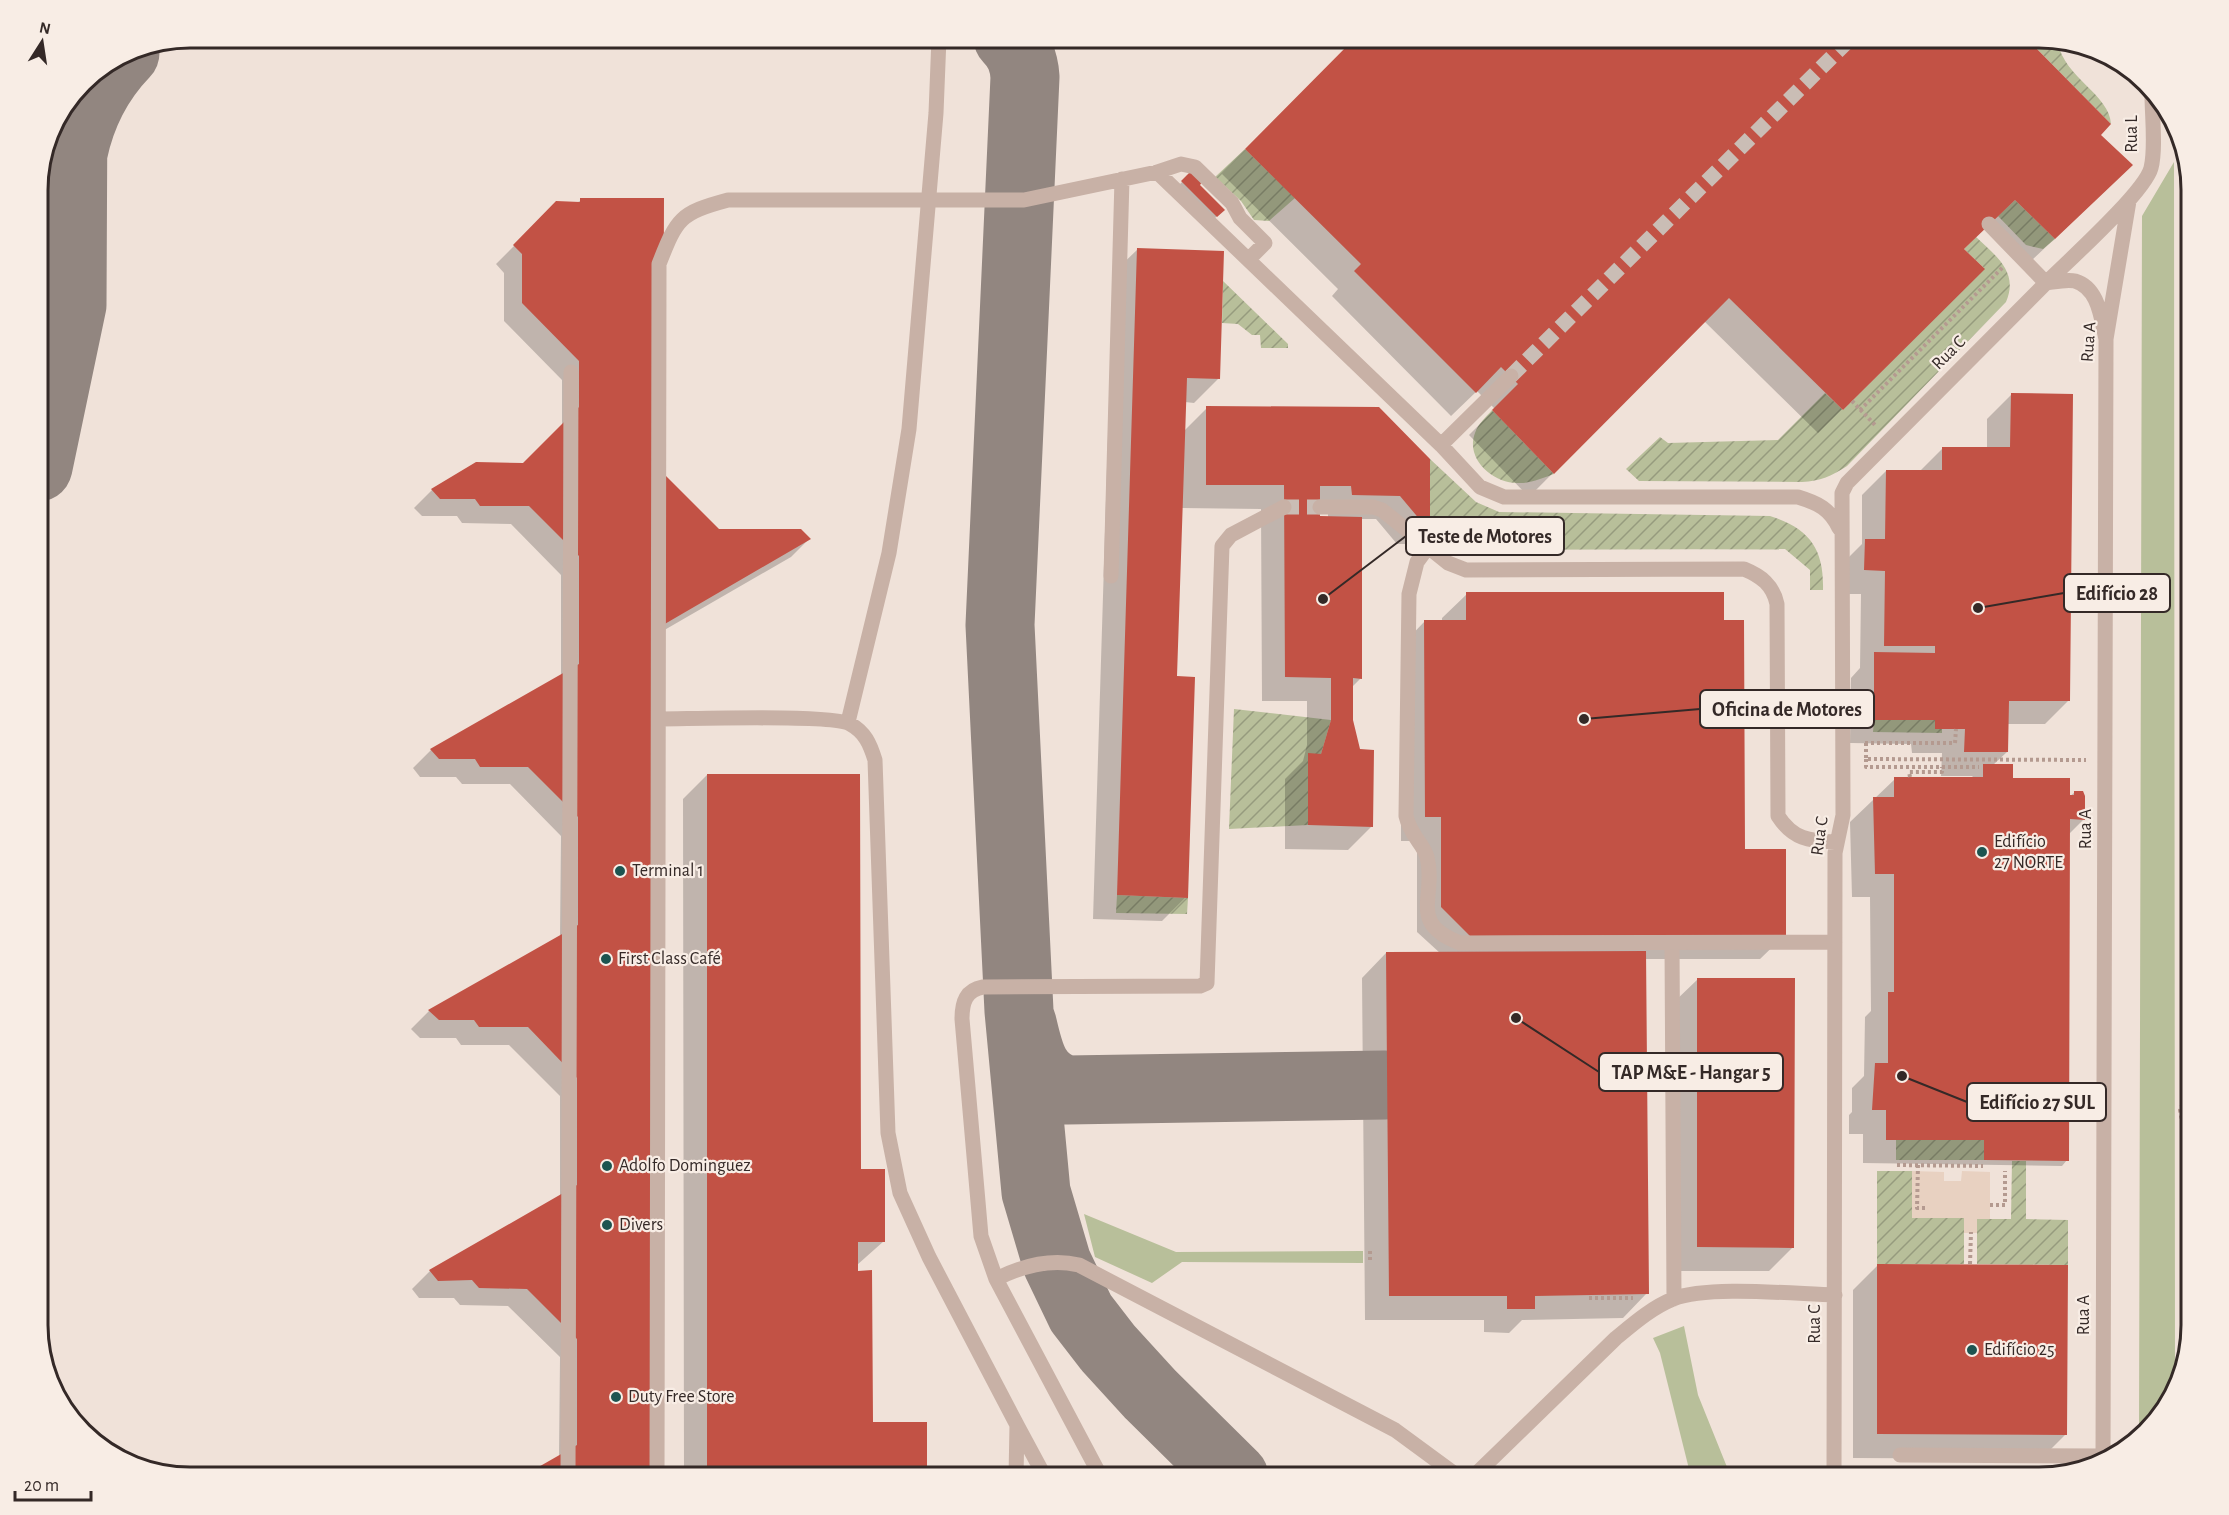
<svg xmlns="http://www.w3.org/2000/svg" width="2229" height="1515" font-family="'Alegreya Sans',sans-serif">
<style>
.green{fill:#b8bf9a}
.garden{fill:url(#garden-furrows)}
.plaza{fill:#e8d1c1}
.shadow{fill:#0003;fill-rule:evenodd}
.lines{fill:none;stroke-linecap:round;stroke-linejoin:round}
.taxiway{stroke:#928680;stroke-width:69}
.building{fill:#c25245}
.minor-tunnel{stroke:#cabdb5;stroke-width:15;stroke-dasharray:15 8;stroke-linecap:butt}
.path{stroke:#b49a90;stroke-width:4;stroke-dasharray:3 3;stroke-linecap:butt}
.minor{stroke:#c8b1a6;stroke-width:15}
.poi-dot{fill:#1d5450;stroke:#f8ede5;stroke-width:2}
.labels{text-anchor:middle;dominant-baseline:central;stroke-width:4.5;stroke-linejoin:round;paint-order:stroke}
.street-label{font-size:18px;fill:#342927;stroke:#f8ede5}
.poi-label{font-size:18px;fill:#342927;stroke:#f8ede5;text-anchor:start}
.rim{fill:none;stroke:#342927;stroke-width:3}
.leader{fill:none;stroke:#342927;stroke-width:2}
.callout-dot{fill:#342927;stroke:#f8ede5;stroke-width:2}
.callout{fill:#f8ede5;stroke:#342927;stroke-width:2}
.callout-label{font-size:20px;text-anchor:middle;font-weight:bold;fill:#342927}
</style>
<defs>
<pattern id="garden-furrows" width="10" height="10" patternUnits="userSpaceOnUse" patternTransform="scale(1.5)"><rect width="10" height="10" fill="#b8bf9a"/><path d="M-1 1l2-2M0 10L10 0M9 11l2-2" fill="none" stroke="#969b7e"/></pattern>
</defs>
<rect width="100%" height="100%" fill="#f0e2d9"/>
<path class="green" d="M 2174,162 L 2175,1378 L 2166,1410 L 2139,1434 L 2142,216 Z
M 1084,1214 L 1176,1252 L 1363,1251 L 1363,1263 L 1182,1262 L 1152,1283 L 1095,1257 Z
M 1684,1326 L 1698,1395 L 1731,1477 L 1691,1477 L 1660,1353 L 1653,1338 Z"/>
<path class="garden" d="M 2026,38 L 2039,38 L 2058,43 C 2064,77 2110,95 2111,124 Z
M 1245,149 L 1295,198 L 1269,221 L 1254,220 L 1241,201 L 1215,177 Z
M 2015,200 L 2055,239 L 2043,249 L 2026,245 L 1998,216 Z
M 1976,237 C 1996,256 2019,272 2006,302 L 1847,466 C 1832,476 1820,481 1802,482 L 1639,481 L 1626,469 L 1660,437 L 1668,443 L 1778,440 L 1825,393 L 1843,410 L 1984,268 L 1964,249 Z
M 1223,281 L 1288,344 L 1288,348 L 1261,348 L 1260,335 L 1252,335 L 1238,324 L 1222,323 Z
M 1492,410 L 1554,474 C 1542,478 1530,484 1517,483 C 1493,483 1465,459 1475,433 C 1478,424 1486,417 1492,410 Z
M 1430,459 L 1476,502 L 1499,512 L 1770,516 C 1810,529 1824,549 1823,590 L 1810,590 L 1810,570 L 1785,549 L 1463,550 L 1430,521 Z
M 1234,709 L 1331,720 L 1321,754 L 1308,754 L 1308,825 L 1229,829 Z
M 1874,720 L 1935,720 L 1935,729 L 1942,729 L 1942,733 L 1873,732 Z
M 1117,895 L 1188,898 L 1187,914 L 1116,913 Z
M 1896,1140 L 1984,1140 L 1984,1160 L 1896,1160 Z
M 2012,1161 L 2026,1161 L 2026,1219 L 2068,1220 L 2068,1265 L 1977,1264 L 1977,1219 L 2011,1219 Z
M 1877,1171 L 1912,1171 L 1912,1218 L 1964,1218 L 1964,1264 L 1877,1264 Z"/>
<path class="plaza" d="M 1912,1171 L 1944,1172 L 1944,1181 L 1961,1181 L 1962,1171 L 1990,1172 L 1990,1219 L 1977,1219 L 1977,1233 L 1964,1233 L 1964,1218 L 1912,1218 Z"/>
<path class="shadow" d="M 1356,38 L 2023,38 L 2109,124 L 2098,135 L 2107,189 L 2030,262 L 1989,223 L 1963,249 L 1983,269 L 1818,433 L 1704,321 L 1529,497 L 1469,435 L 1495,409 L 1477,391 L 1451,416 L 1332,296 L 1338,289 L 1222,174 Z
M 1191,173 L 1198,185 L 1223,210 L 1211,222 L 1176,188 Z
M 581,200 L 662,474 L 718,530 L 809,539 L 791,557 L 661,632 L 659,1477 L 524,1477 L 559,1457 L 560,1357 L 508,1306 L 460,1305 L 454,1298 L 419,1298 L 412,1289 L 430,1271 L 560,1197 L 560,1096 L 509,1045 L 461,1045 L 456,1038 L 420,1038 L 411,1029 L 429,1011 L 560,936 L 561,836 L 510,784 L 462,784 L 456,777 L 420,777 L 413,768 L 431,750 L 561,676 L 561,575 L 511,524 L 462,523 L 457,516 L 422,516 L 414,508 L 432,490 L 476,464 L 524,464 L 562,427 L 562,380 L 504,321 L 504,273 L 496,264 L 557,203 L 577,203 Z
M 1138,249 L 1218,379 L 1194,403 L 1185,402 L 1184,431 L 1207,408 L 1378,409 L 1429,520 L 1405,544 L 1397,544 L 1376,519 L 1360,519 L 1361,678 L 1352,687 L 1352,720 L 1372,826 L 1348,850 L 1285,849 L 1285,779 L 1303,761 L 1307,745 L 1307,701 L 1262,701 L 1261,509 L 1181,508 L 1176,677 L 1186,897 L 1162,921 L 1093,919 L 1113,273 ZM 1318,510 L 1328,510 L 1328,518 L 1319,517 Z
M 2011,395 L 2069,700 L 2045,724 L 2007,724 L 2007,752 L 1993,765 L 2011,779 L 2068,798 L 2075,792 L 2084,819 L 2069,834 L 2067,1160 L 2062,1166 L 1863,1163 L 1863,1134 L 1849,1134 L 1849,1115 L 1852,1112 L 1852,1088 L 1864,1076 L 1865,1017 L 1871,1011 L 1870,897 L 1852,897 L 1850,822 L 1895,779 L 1970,779 L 1973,776 L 1941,776 L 1942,753 L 1912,753 L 1911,744 L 1850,743 L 1851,678 L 1860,668 L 1861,594 L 1841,594 L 1841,565 L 1862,544 L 1862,495 L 1886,471 L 1920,471 L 1942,449 L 1987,449 L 1987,419 Z
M 1467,594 L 1723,622 L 1743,850 L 1785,935 L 1760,959 L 1644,959 L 1647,1293 L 1623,1318 L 1522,1320 L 1509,1333 L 1484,1332 L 1484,1320 L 1365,1320 L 1362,978 L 1386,953 L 1440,953 L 1417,932 L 1417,841 L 1401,841 L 1401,646 L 1425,621 L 1442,621 L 1442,618 Z
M 707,775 L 884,1241 L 857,1265 L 871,1424 L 926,1424 L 926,1477 L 684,1477 L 683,799 Z
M 1698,979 L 1793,1247 L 1769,1271 L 1673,1271 L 1673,1003 Z
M 1878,1265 L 2065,1435 L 2041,1459 L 1853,1458 L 1853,1290 Z"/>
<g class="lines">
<path class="taxiway" d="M 1008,38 C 1019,49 1024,61 1025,77 L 1000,625 L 1019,1011 L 1036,1192 L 1057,1263 L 1081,1313 L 1108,1348 L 1150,1394 L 1234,1477
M 73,153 C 81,114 97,82 125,53
M 38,467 L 72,305 L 73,96
M 1022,1023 C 1029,1053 1034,1081 1067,1090 L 1385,1085"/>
</g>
<path class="building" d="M 1355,38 L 2026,38 L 2111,124 L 2101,135 L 2133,165 L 2055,239 L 2015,200 L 1964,249 L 1985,269 L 1843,410 L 1729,298 L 1554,474 L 1492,410 L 1518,384 L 1501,367 L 1476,393 L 1354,271 L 1361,264 L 1245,149 Z
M 1191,171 L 1202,182 L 1200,185 L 1225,210 L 1217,217 L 1181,181 Z
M 580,198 L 664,198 L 663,473 L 719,529 L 801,529 L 811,539 L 663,625 L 661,1477 L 521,1477 L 577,1445 L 577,1339 L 527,1289 L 479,1288 L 472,1280 L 438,1281 L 429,1270 L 577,1185 L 577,1078 L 528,1027 L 479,1027 L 474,1020 L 439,1020 L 428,1010 L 578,925 L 578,817 L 528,767 L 480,767 L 475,759 L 439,759 L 430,749 L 579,664 L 579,556 L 529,506 L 480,506 L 475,499 L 440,499 L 431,489 L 476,462 L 523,463 L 579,407 L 579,361 L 522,303 L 522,254 L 513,245 L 556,201 L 580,202 Z
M 1137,248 L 1224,251 L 1220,379 L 1187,378 L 1177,676 L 1195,677 L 1188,898 L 1117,895 Z
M 2011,393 L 2073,394 L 2070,701 L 2009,701 L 2008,752 L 1964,752 L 1965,729 L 1935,729 L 1935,720 L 1874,720 L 1874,652 L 1935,653 L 1935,646 L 1884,646 L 1885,571 L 1864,570 L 1865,539 L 1885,539 L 1886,470 L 1942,470 L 1942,447 L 2010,447 Z
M 1206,406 L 1379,407 L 1430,459 L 1430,521 L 1421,521 L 1400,496 L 1352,495 L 1351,486 L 1320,486 L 1320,516 L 1362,517 L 1362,679 L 1353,678 L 1353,720 L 1360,749 L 1374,750 L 1373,827 L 1308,825 L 1308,753 L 1321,754 L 1331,720 L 1331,678 L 1285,677 L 1284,485 L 1206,485 Z
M 1466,592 L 1724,592 L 1724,620 L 1744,620 L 1745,849 L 1786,849 L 1786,935 L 1470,936 L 1441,907 L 1441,817 L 1425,817 L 1424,620 L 1466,620 Z
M 1983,764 L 2013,764 L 2013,778 L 2070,778 L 2070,795 L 2074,795 L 2074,791 L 2083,791 L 2085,796 L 2085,820 L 2070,819 L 2069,1161 L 1984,1160 L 1984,1140 L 1886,1140 L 1886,1110 L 1872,1110 L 1875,1063 L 1888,1063 L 1888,992 L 1894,992 L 1894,874 L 1875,874 L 1873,797 L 1894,797 L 1894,777 L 1983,777 Z
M 707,774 L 860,774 L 861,1169 L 885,1169 L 885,1242 L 858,1242 L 858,1271 L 872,1270 L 873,1422 L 927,1422 L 927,1477 L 707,1477 Z
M 1646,951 L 1649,1294 L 1535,1296 L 1535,1309 L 1507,1309 L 1507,1296 L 1389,1296 L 1386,952 Z
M 1697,978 L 1795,978 L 1794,1248 L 1697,1247 Z
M 1877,1264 L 2068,1265 L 2067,1435 L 1877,1434 Z"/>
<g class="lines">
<path class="minor-tunnel" d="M 1511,376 L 1851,38
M 1284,507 L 1320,507"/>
<path class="path" d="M 1852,401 L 1876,426
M 1860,410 L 2004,266
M 2185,439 L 2189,178
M 2191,439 L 2185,439 L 2183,465 L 2187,1094 L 2180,1110 L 2186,1143 L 2191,1143
M 1865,743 L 1955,743 L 1956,729
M 1866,743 L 1866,759 L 2086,760
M 1866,759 L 1866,767 L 1979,767
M 1910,777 L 1909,772 L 1942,772 L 1942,767
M 1897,1165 L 1983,1166
M 1918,1165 L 1917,1208 L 1928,1208
M 1990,1205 L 2005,1205 L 2005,1171
M 1370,1251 L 1370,1262
M 1970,1264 L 1971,1232
M 1589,1298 L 1633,1298"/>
<path class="minor" d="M 1157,172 L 1441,445
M 1989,224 L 2046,283 C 2067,262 2145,192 2151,168 C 2156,149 2152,116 2152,95
M 1511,376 L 1441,445 L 1480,487 L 1504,497 L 1798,497 C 1818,503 1830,509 1839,528
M 1320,507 L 1373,507 L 1382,510 L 1448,563 L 1466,570 L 1744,569 C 1761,576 1773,585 1777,604 L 1778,816 C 1793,839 1809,841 1835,842
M 1428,547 L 1417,562 L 1409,594 L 1406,816 C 1411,837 1423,843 1427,857 C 1437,897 1407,923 1460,943 L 1835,942
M 1111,576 L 1122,179
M 660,719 C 690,719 832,714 850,724 C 865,732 870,744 875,760 L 888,1133 L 900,1193 L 929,1257 L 1017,1425
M 848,722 L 889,553 L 909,429 L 936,113 L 939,38
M 1672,943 L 1674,1299
M 996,1279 L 981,1236 L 962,1019 C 962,1002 966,990 983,987 L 1200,986 L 1207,983 L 1222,546 L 1231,535 L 1284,507
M 1900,1455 L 2103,1456
M 2103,1460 L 2106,339 L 2129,201
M 568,1477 L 571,372
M 657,1477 L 659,264 C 677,218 680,213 728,200 L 1024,200 L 1157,172 L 1181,164 L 1195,167 L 1232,203 L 1240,218 L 1265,243 L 1249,259
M 1016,1477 L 1017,1425 L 1045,1477
M 1101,1477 L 996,1279 C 1022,1266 1050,1258 1079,1265 L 1395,1430 L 1459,1477
M 1473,1477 L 1616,1338 C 1633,1324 1651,1308 1673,1299 C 1708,1285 1795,1294 1835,1295
M 1834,1477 L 1835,853 L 1843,815 L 1842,493 L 1847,483 L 2046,283 C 2054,282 2067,279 2075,281 C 2099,288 2101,319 2106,339"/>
</g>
<g class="poi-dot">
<circle cx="1982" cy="852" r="6"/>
<circle cx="620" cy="871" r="6"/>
<circle cx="606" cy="959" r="6"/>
<circle cx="607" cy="1166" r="6"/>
<circle cx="607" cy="1225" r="6"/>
<circle cx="1972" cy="1350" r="6"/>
<circle cx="616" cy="1397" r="6"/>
</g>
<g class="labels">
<g class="street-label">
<text transform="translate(2132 134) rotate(-90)">Rua L</text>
<text transform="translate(2089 342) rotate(-86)">Rua A</text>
<text transform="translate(1949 353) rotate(-45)">Rua C</text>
<text transform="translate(2086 829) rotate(-90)">Rua A</text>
<text transform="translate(1820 836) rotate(-82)">Rua C</text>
<text transform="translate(2084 1315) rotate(-90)">Rua A</text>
<text transform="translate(1815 1324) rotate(-90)">Rua C</text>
</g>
<g class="poi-label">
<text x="1994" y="842">Edifício<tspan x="1994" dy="21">27 NORTE</tspan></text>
<text x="632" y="871">Terminal 1</text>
<text x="618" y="959">First Class Café</text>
<text x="619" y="1166">Adolfo Dominguez</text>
<text x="619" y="1225">Divers</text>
<text x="1984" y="1350">Edifício 25</text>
<text x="628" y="1397">Duty Free Store</text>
</g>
</g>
<path d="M0 0H2229V1515H0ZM190 48H2039A142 142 0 0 1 2181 190V1325A142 142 0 0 1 2039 1467H190A142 142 0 0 1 48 1325V190A142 142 0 0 1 190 48Z" fill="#f8ede5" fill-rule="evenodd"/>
<path class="rim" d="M190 48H2039A142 142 0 0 1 2181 190V1325A142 142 0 0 1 2039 1467H190A142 142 0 0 1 48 1325V190A142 142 0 0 1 190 48Z"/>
<path class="leader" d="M1323 599L1406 536M1978 608L2064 593M1584 719L1700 709M1516 1018L1599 1072M1902 1076L1967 1102"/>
<g class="callout-dot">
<circle cx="1323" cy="599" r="6"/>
<circle cx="1978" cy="608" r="6"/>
<circle cx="1584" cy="719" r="6"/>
<circle cx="1516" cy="1018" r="6"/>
<circle cx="1902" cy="1076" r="6"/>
</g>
<g class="callout">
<rect x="1406" y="517" width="158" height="38" rx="6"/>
<rect x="2064" y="574" width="106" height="38" rx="6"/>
<rect x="1700" y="690" width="174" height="38" rx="6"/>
<rect x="1599" y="1053" width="184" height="38" rx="6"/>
<rect x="1967" y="1083" width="139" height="38" rx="6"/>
</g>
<g class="callout-label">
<text x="1485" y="543">Teste de Motores</text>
<text x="2117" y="600">Edifício 28</text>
<text x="1787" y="716">Oficina de Motores</text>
<text x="1691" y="1079">TAP M&amp;E - Hangar 5</text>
<text x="2037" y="1109">Edifício 27 SUL</text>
</g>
<g transform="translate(42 42) rotate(12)" stroke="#f8ede5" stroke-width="4.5" paint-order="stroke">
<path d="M0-4.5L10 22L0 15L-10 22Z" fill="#342927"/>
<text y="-9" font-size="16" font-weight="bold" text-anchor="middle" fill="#342927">N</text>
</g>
<path d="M15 1491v9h76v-9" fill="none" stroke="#342927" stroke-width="3"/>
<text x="24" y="1491" font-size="18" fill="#342927" stroke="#f8ede5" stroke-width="4.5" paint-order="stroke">20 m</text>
</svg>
